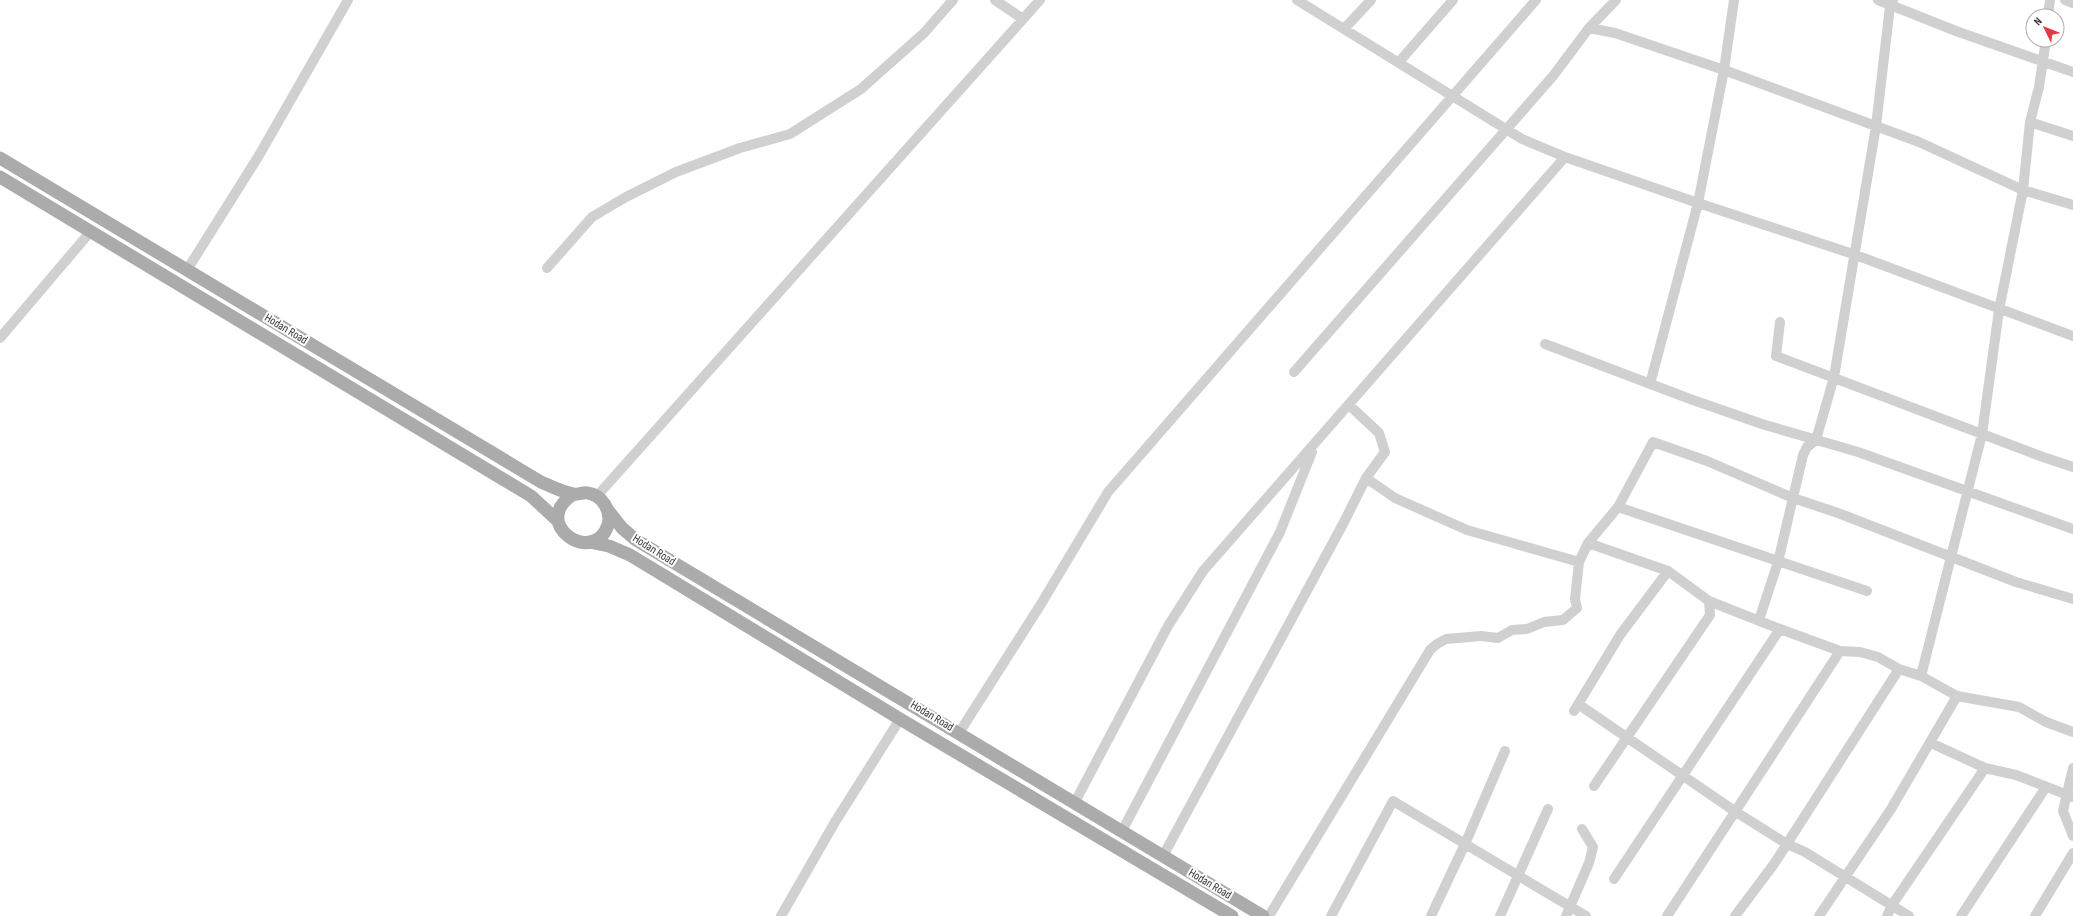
<svg xmlns="http://www.w3.org/2000/svg" width="2073" height="916" font-family="'Sofia Sans Condensed',sans-serif">
<style>
.lines{fill:none;stroke-linecap:round;stroke-linejoin:round}
.minor{stroke:#d0d0d0;stroke-width:10}
.major{stroke:#ababab;stroke-width:13}
.labels{text-anchor:middle;dominant-baseline:central;stroke-width:4;stroke-linejoin:round;paint-order:stroke}
.street-label{font-size:12px;fill:#333;stroke:#fff}
</style>
<rect width="100%" height="100%" fill="#fff"/>
<g class="lines">
<path class="minor" d="M 995,0 L 1023,19
M 1297,0 L 1522,139 L 1565,157 L 1698,203 L 1724,70 L 1734,0
M 1878,0 L 1956,31 L 2073,72
M 2065,0 L 2073,3
M 2048,16 L 2050,0
M 1589,28 L 1616,0
M 1344,29 L 1371,0
M 1399,62 L 1453,0
M 2030,122 L 2073,136
M 547,268 L 592,217 L 626,197 L 676,172 L 740,148 L 790,134 L 861,89 L 924,33 L 953,0
M 187,270 L 258,157 L 348,0
M 1780,322 L 1776,356 L 2043,457 L 2073,467
M 0,338 L 91,231
M 1545,344 L 1690,399 L 1762,424 L 1858,452 L 2073,529
M 1294,372 L 1553,76 L 1589,28 L 1615,33 L 1724,70 L 1919,142 L 2023,190 L 2073,205
M 1650,384 L 1698,203 L 1853,254 L 2073,336
M 1366,478 L 1395,498 L 1467,530 L 1579,562
M 597,496 L 1040,0
M 1618,507 L 1867,591
M 1588,543 L 1668,571 L 1709,601 L 1780,629 L 1840,651 L 1860,652 L 1878,657 L 1899,669 L 1921,676 L 1957,696 L 2019,707 L 2046,722 L 2073,732
M 1759,620 L 1778,562 L 1803,455 L 1807,447 L 1816,440 L 1834,377 L 1876,126 L 1890,6 L 1893,0
M 1921,676 L 1982,434 L 1999,310 L 2023,190 L 2030,122 L 2039,87 L 2046,40
M 1578,704 L 1736,812 L 1787,844 L 1805,852 L 1909,916
M 1574,711 L 1620,635 L 1668,571
M 959,733 L 1041,604 L 1108,492 L 1536,0
M 1931,743 L 1985,768 L 2016,775 L 2073,797
M 2073,768 L 2063,811 L 2073,836
M 1594,786 L 1710,615 L 1709,601
M 1075,802 L 1168,626 L 1203,571 L 1565,157
M 1122,831 L 1280,532 L 1312,452
M 1163,856 L 1343,524 L 1366,478 L 1385,452 L 1379,433 L 1349,405
M 1614,879 L 1780,629
M 781,916 L 835,822 L 900,719
M 1269,916 L 1430,650 L 1437,644 L 1446,639 L 1481,636 L 1498,638 L 1512,630 L 1527,629 L 1544,622 L 1563,620 L 1577,608 L 1575,599 L 1579,562 L 1588,543 L 1618,507 L 1653,442 L 1707,461 L 1793,498 L 1838,513 L 2016,582 L 2073,599
M 1331,916 L 1393,801 L 1586,916
M 1431,916 L 1465,844 L 1505,751
M 1500,916 L 1548,809
M 1566,916 L 1589,863 L 1593,847 L 1582,829
M 1667,916 L 1840,651
M 1735,916 L 1774,864 L 1899,669
M 1819,916 L 1891,809 L 1957,696
M 1887,916 L 1892,905 L 1985,768
M 1961,916 L 2046,787
M 2035,916 L 2073,853"/>
<path class="major" d="M 0,158 L 541,482 C 551,486 562,492 573,494 C 577,495 583,492 588,493 C 602,495 612,511 608,525 C 593,568 528,522 574,494
M 0,177 L 531,496 L 558,521
M 607,509 L 622,528 L 636,540 L 1263,916
M 589,542 L 609,546 L 630,555 L 900,719 L 1232,916"/>
</g>
<g class="labels">
<g class="street-label">
<text transform="translate(286 329) rotate(31)">Hodan Road</text>
<text transform="translate(654 550) rotate(32)">Hodan Road</text>
<text transform="translate(932 716) rotate(31)">Hodan Road</text>
<text transform="translate(1210 884) rotate(31)">Hodan Road</text>
</g>
</g>
<g transform="translate(2045 28) rotate(313)"><circle r="19" fill="#ffffff" stroke="#adadad"/>
<path d="M0-3L7 15L0 10L-7 15Z" fill="#e63946"/>
<text y="-6" font-size="11" font-weight="bold" text-anchor="middle" fill="#333333">N</text>
</g>
</svg>
